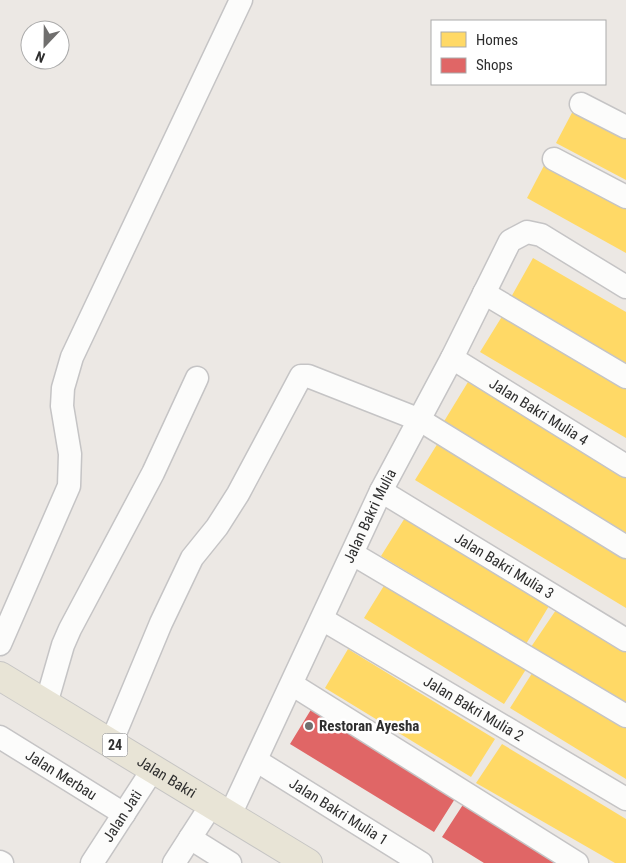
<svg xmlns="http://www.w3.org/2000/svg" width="626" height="863" font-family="'Roboto Condensed',sans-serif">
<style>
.homes{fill:#ffd966}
.shops{fill:#e06666}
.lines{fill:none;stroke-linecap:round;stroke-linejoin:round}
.minor-casing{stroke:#c5c4c5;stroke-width:25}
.major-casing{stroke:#c6c5c4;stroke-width:30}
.minor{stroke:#fcfcfb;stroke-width:22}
.major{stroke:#e8e4d6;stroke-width:28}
.poi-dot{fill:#706f6e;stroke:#fff;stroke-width:2}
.labels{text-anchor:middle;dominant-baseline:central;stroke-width:5;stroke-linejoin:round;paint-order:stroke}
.shield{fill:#fff;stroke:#6d6d6d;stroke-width:1}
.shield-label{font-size:14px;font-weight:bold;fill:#2e2e2e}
.street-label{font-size:15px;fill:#2e2e2e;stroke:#fff}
.poi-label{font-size:15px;font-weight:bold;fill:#2e2e2e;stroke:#fff;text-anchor:start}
</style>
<rect width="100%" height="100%" fill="#ece8e4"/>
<path class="homes" d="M 575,107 L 626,134 L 626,180 L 556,143 Z
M 548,158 L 626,200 L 626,253 L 527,198 Z
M 533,258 L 626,312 L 626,367 L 510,299 Z
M 506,310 L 626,382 L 626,438 L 480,352 Z
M 468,382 L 626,476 L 626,533 L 443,423 Z
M 441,438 L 626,552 L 626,608 L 415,480 Z
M 408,513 L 552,601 L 526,644 L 381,556 Z
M 390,576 L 530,663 L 504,704 L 364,618 Z
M 558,607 L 626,651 L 626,704 L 531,647 Z
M 348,649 L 495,739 L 471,777 L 325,688 Z
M 536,667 L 626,720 L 626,779 L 510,708 Z
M 502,744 L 626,819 L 626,863 L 615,863 L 476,783 Z"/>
<path class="shops" d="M 315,703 L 458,794 L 434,832 L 290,744 Z
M 466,800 L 569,863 L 484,863 L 442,837 Z"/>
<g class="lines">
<g class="minor-casing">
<g id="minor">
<path d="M 581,104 L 626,127"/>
<path d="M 554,159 L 626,197"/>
<path d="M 484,293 L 626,377"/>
<path id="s1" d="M 452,358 L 626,466"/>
<path id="s2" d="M 381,491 L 626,640"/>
<path d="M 353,554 L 626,716"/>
<path id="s3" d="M 322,619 L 626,799"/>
<path d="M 0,644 L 69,486 L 70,454 L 62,406 L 63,388 L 72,357 L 241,0"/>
<path d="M 293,685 L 577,863"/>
<path d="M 46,704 L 63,645 L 70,629 L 153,473 L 197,378"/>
<path id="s4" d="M 0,737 L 124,814"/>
<path d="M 111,743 L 161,623 L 192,558 L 217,527 L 238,494 L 301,376 L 308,376 L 420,420 L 626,547"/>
<path id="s5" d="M 257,761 L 421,863"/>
<path id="s6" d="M 230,815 L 381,491 L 452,358 L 510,241 L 527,232 L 541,235 L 626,287"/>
<path d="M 190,838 L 230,863"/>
<path d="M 0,862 L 2,863"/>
<path id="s7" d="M 92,863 L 153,769"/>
<path d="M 174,863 L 212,804"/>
</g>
</g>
<g class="major-casing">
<g id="major">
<path id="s8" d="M 0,676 L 308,863"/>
</g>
</g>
<use href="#minor" class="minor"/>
<use href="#major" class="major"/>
</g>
<circle class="poi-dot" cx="309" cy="726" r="5"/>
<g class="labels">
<rect class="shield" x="102.5" y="733.5" width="25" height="23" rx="4"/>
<g class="shield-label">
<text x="115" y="745">24</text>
</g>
<g class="street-label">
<text stroke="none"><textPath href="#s1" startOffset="102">Jalan Bakri Mulia 4</textPath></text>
<text stroke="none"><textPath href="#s6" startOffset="330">Jalan Bakri Mulia</textPath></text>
<text stroke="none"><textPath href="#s2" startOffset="144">Jalan Bakri Mulia 3</textPath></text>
<text stroke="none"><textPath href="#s3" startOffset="176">Jalan Bakri Mulia 2</textPath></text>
<text stroke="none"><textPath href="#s4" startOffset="72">Jalan Merbau</textPath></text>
<text stroke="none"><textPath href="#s8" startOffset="195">Jalan Bakri</textPath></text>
<text stroke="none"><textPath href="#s5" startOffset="96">Jalan Bakri Mulia 1</textPath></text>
<text stroke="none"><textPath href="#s7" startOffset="56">Jalan Jati</textPath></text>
</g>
<g class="poi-label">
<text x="319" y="726">Restoran Ayesha</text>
</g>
</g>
<rect x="431" y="20" width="175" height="65" fill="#ffffff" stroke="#ababab"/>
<rect x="441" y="32" width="25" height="15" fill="#ffd966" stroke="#ababab"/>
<text x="476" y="45" font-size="15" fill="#2e2e2e">Homes</text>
<rect x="441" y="58" width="25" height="15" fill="#e06666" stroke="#ababab"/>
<text x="476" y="70" font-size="15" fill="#2e2e2e">Shops</text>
<g transform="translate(45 45) rotate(202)"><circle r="24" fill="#ffffff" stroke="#ababab"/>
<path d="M0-4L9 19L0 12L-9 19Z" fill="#706f6e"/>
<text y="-8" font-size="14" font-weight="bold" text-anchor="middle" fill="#2e2e2e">N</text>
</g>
</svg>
